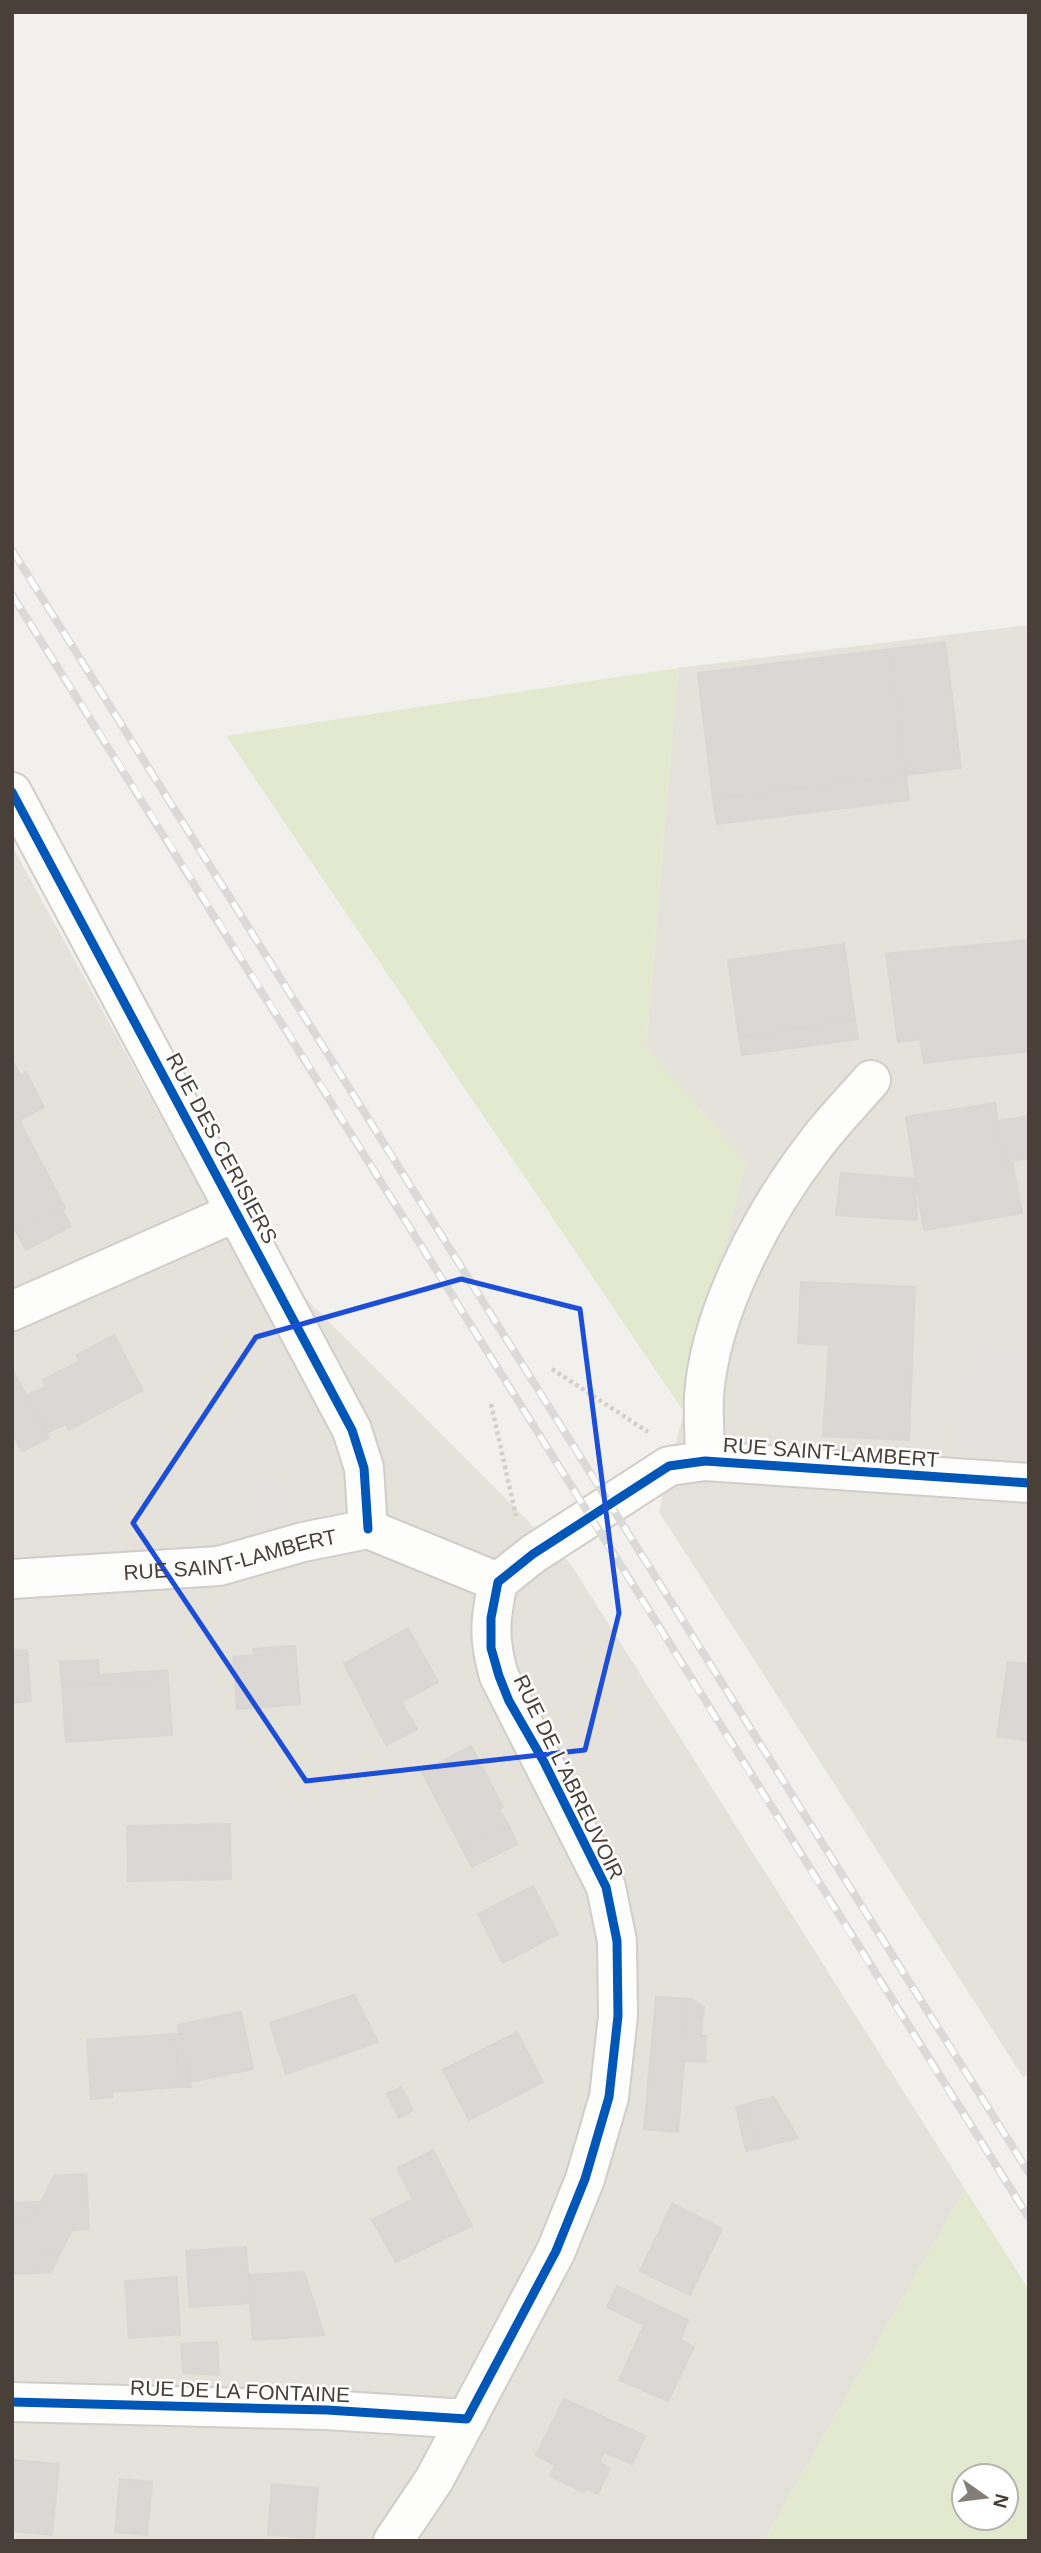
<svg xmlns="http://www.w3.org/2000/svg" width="1041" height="2553" font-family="Arial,sans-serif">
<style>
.residential{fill:#e5e1db}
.green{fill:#e3e9cf;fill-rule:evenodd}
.parking{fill:#e4e1de}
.building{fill:#dad7d4;stroke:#dad6d3;stroke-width:2}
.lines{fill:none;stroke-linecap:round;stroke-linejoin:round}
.minor-casing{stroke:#d0cdcb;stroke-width:42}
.path{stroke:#d2d0cb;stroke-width:4.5;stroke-dasharray:3.5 3.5;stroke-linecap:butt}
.minor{stroke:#fdfdfc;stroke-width:38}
.rail-casing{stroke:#dadad9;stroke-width:8}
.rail{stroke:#fff;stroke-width:5;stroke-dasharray:16;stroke-linecap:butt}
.cycleway-casing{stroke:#fff;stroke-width:13}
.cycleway{stroke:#0057b8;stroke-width:9}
.marked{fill:none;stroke:#1d4ed8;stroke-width:5;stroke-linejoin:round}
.labels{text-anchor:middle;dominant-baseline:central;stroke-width:5;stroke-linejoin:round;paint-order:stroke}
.street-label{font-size:21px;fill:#484039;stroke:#fff}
</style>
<rect width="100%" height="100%" fill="#f2f0ed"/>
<path class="residential" d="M 1029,625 L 1029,2075 L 1023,2077 L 659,1512 L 746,1161 L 646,1048 L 678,668 Z
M 12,846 L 206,1199 L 570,1563 L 965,2189 L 764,2541 L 12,2541 Z"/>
<path class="green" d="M 678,668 L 646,1047 L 746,1161 L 684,1412 L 226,736 Z
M 965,2189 L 1029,2290 L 1029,2541 L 764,2541 ZM 964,2476 L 1006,2476 L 1006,2518 L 964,2518 Z"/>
<path class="parking" d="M 966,1343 L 1029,1350 L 1029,1459 L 954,1451 Z
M 279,1474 L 297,1515 L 258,1533 L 239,1490 Z"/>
<path class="building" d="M 945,642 L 961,768 L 906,775 L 890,649 Z
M 890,649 L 906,775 L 713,799 L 698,673 Z
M 906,775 L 909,800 L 717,824 L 713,799 Z
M 1029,940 L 1029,1051 L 924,1063 L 920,1039 L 898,1042 L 886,954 Z
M 844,944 L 855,1020 L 739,1037 L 728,960 Z
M 855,1020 L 858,1039 L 742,1055 L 739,1037 Z
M 12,1060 L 21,1076 L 26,1072 L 44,1107 L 12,1124 Z
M 995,1103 L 1003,1162 L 1012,1161 L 1022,1213 L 924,1230 L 906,1117 Z
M 1029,1116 L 1029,1158 L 1003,1162 L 997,1121 Z
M 19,1120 L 65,1208 L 17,1233 L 12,1225 L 12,1124 Z
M 841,1173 L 915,1179 L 917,1220 L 836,1215 Z
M 62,1209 L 71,1226 L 26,1250 L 17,1233 Z
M 801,1282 L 915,1287 L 909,1440 L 823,1436 L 829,1345 L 798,1343 Z
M 114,1335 L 143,1390 L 69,1430 L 65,1424 L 47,1433 L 27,1395 L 46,1387 L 43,1380 L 80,1361 L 76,1355 Z
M 12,1369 L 49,1438 L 22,1451 L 14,1436 L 12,1437 Z
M 408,1628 L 438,1682 L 401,1702 L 417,1729 L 386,1745 L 344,1664 Z
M 295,1646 L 300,1704 L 237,1709 L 233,1657 L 273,1654 L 272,1647 Z
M 272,1647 L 273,1654 L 254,1656 L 253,1649 Z
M 27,1650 L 31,1701 L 12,1703 L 12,1651 Z
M 98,1660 L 99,1675 L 167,1670 L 168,1679 L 62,1687 L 60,1662 Z
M 1008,1662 L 1029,1664 L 1029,1741 L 997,1736 Z
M 168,1679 L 172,1735 L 66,1742 L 62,1687 Z
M 471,1746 L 503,1807 L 499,1809 L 509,1826 L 463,1850 L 422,1772 Z
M 230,1824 L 231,1879 L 128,1881 L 127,1826 Z
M 509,1826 L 517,1844 L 472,1867 L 463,1850 Z
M 533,1886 L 558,1934 L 503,1963 L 478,1914 Z
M 354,1995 L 378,2042 L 286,2074 L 270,2023 Z
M 656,1997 L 688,1999 L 684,2034 L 706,2036 L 705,2062 L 684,2061 L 678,2132 L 644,2129 Z
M 688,1999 L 693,2000 L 702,2021 L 701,2035 L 684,2034 Z
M 693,2000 L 704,2007 L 702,2021 Z
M 241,2012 L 253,2069 L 190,2082 L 178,2025 Z
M 517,2032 L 543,2082 L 469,2120 L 443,2070 Z
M 175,2034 L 180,2034 L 191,2087 L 178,2087 Z
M 175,2034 L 178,2087 L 112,2092 L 112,2097 L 91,2099 L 87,2040 Z
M 401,2087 L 413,2110 L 399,2118 L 387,2094 Z
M 774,2097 L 798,2138 L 762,2147 L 743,2105 Z
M 743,2105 L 762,2147 L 746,2151 L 736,2107 Z
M 433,2150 L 472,2226 L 396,2262 L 372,2220 L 413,2199 L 397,2168 Z
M 86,2174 L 89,2229 L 72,2230 L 62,2249 L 48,2250 L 37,2273 L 12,2274 L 12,2219 L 34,2217 L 54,2176 Z
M 41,2202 L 34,2217 L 12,2219 L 12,2203 Z
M 672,2204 L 722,2229 L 690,2295 L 640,2271 Z
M 246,2247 L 250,2303 L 190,2307 L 186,2251 Z
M 62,2249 L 51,2272 L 37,2273 L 48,2250 Z
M 304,2272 L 324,2335 L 253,2340 L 248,2275 Z
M 177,2277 L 180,2334 L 129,2338 L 125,2281 Z
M 617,2286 L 688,2320 L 681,2340 L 694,2347 L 668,2401 L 619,2380 L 644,2325 L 607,2307 Z
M 217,2342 L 219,2375 L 183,2373 L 181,2344 Z
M 564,2399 L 645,2436 L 632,2464 L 604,2452 L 599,2463 L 610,2468 L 598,2494 L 586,2488 L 584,2492 L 550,2476 L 555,2465 L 536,2455 Z
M 12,2460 L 59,2464 L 52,2535 L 12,2531 Z
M 120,2479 L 152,2482 L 147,2535 L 115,2532 Z
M 272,2484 L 318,2488 L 314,2538 L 268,2535 Z"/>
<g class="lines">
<g class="minor-casing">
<g id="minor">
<path d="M 12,792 L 352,1430 L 364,1468 L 368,1529"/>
<path d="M 12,1311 L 236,1212"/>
<path d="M 705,1461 C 705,1439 703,1418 704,1396 C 710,1311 764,1211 815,1145 C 832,1122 853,1101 871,1080"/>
<path id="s1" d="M 12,1579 L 219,1566 L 303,1542 L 368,1529 L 498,1582"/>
<path d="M 498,1582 L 533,1554 L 669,1466 L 705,1461 L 1029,1483"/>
<path d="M 12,2402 L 327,2410 L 467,2419"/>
<path d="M 393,2541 L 434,2480 L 556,2251 L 585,2179 L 609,2097 L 618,2016 L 617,1941 L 606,1887 L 499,1676 C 488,1638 490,1620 498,1582"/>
</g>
</g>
<path class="path" d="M 552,1369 L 648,1432
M 491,1404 L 516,1516"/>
<use href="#minor" class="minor"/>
<g class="rail-casing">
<path id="rail" d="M 12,550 L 1029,2173
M 12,595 C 354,1134 689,1678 1029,2218"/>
</g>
<use href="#rail" class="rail"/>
<g class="cycleway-casing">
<path id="cycleway" d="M 12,792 L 352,1430 L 364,1468 L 368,1529
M 12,2402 L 327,2410 L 467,2419 L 556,2251 L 585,2179 L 609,2097 L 618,2016 L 617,1941 L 606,1887 L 544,1762 L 509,1701 L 499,1676 L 491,1648 L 491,1618 L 498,1582 L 533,1554 L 669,1466 L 705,1461 L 1029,1483"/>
</g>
<use href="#cycleway" class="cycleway"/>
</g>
<path class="marked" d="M 461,1279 L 580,1309 L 619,1613 L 585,1750 L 306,1781 L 133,1523 L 256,1337 Z"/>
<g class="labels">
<g class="street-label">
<text transform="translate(222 1148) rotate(62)">RUE DES CERISIERS</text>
<text transform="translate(831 1452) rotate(4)">RUE SAINT-LAMBERT</text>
<text stroke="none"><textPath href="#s1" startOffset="220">RUE SAINT-LAMBERT</textPath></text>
<text transform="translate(569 1777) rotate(64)">RUE DE L'ABREUVOIR</text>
<text transform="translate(240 2391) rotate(2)">RUE DE LA FONTAINE</text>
</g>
</g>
<rect width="1041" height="2553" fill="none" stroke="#484039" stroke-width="28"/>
<g transform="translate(985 2497) rotate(104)"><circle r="33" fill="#ffffff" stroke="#b6b3b0" stroke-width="2"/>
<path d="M0-5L12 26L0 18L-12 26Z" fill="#847e78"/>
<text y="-10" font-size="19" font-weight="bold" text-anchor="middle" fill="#484039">N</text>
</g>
</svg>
